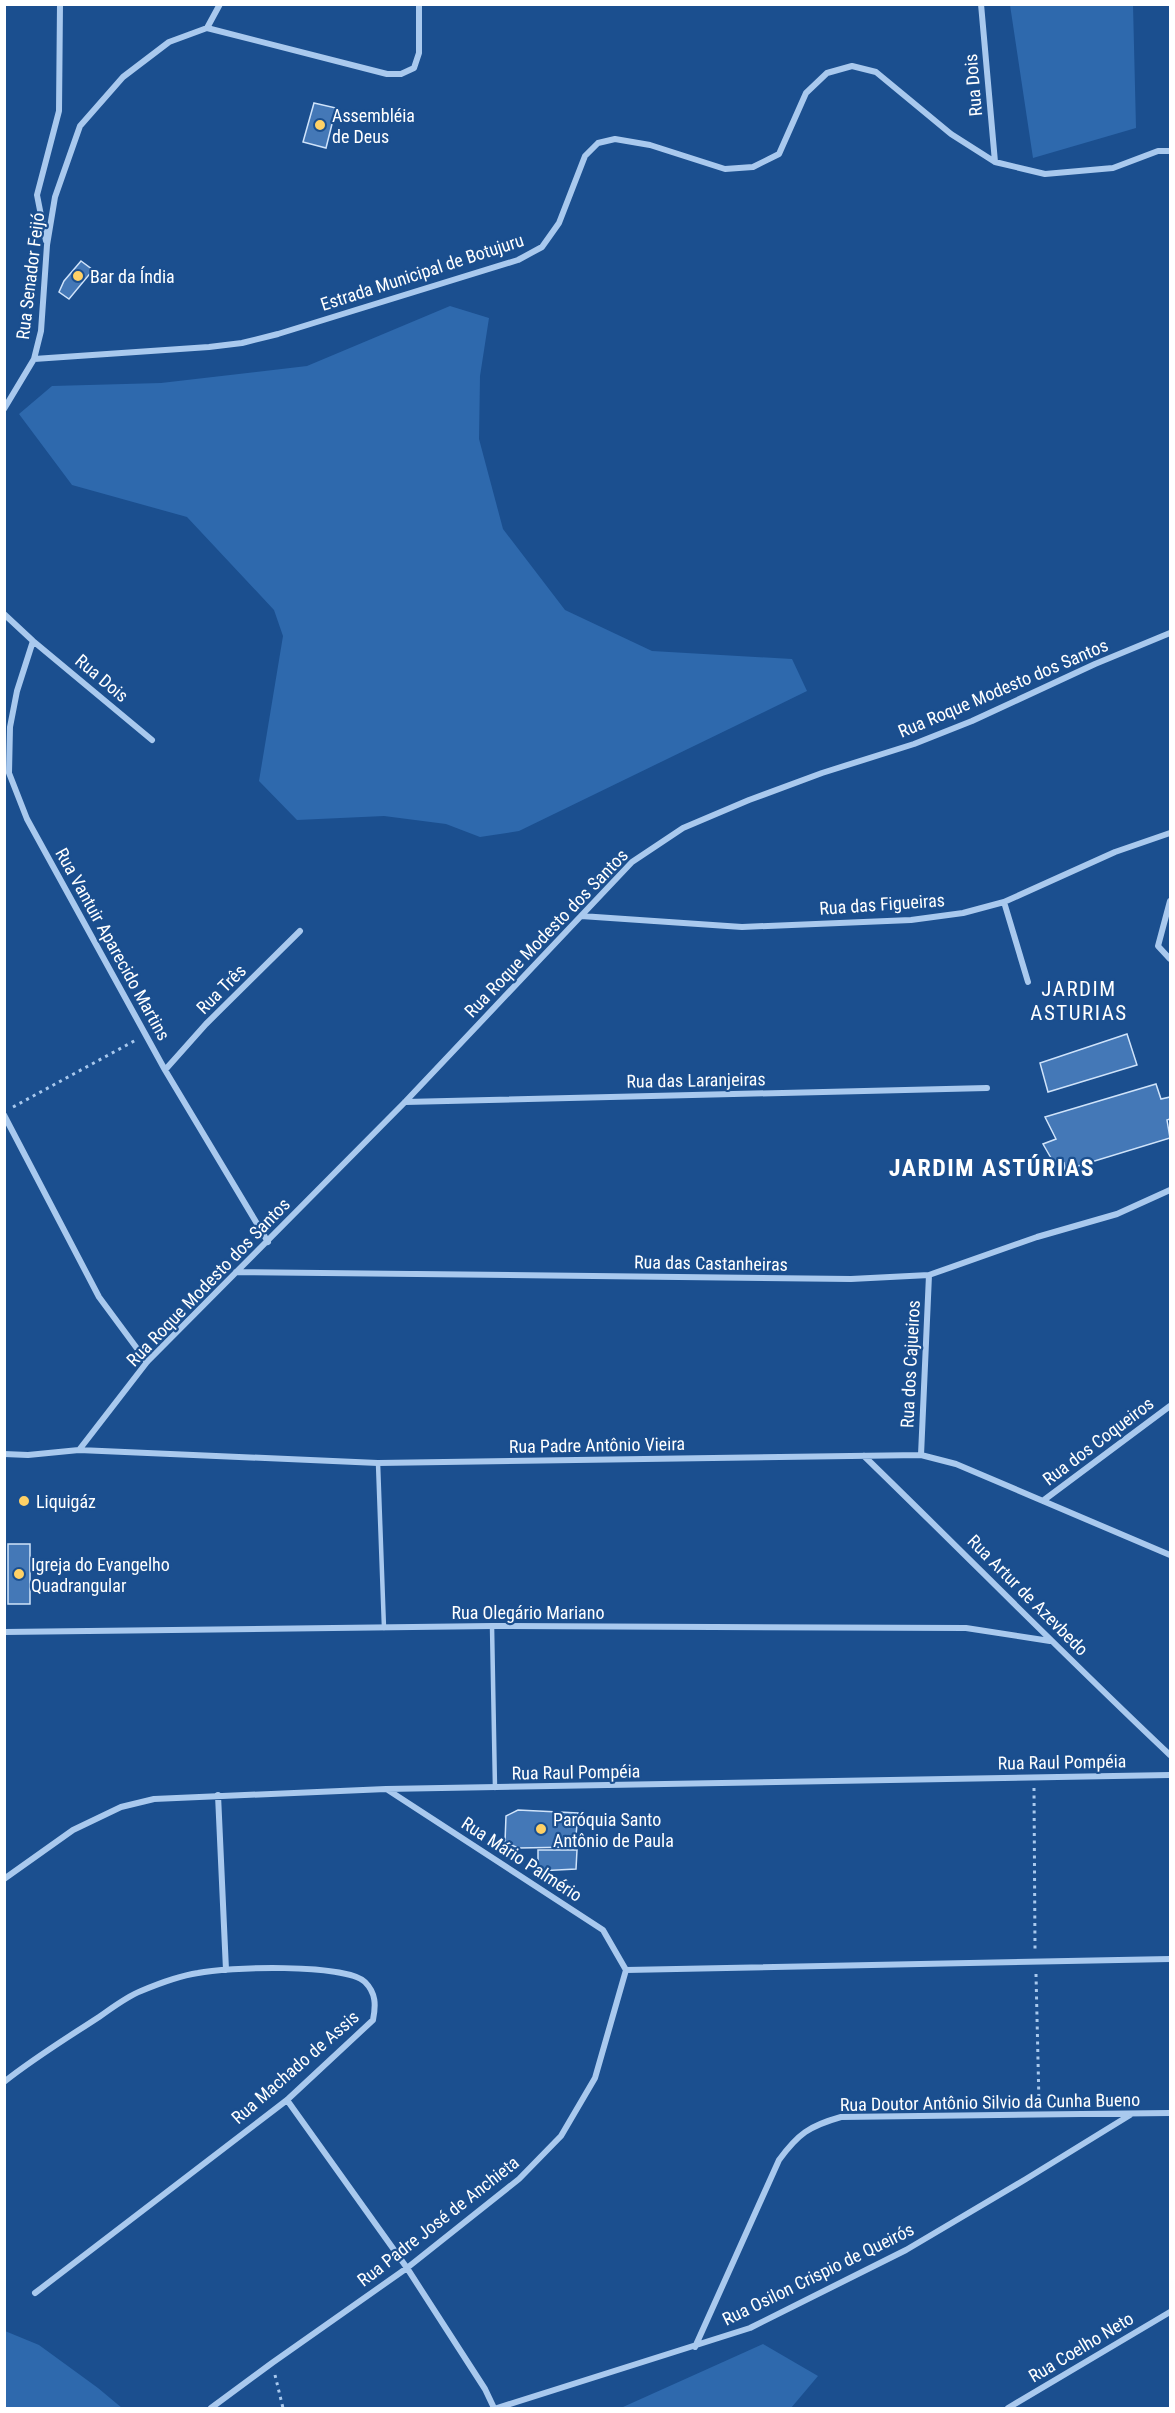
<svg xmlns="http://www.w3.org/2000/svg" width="1175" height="2413" font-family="'Roboto Condensed',sans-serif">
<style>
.green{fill:#2e69ad}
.building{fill:#4478b7;stroke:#cfe3fa;stroke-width:1.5}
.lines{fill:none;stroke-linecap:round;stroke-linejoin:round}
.path{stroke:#a9c9ee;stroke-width:3;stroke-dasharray:3 4.5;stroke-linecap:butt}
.service{stroke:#a9c9ee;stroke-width:4.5}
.minor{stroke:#a9c9ee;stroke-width:6}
.poi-dot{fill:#ffd166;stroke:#1b4f8f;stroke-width:2}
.labels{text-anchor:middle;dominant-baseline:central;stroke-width:4.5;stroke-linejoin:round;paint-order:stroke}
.street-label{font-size:18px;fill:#fff;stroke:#1b4f8f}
.poi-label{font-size:18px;fill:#fff;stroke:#1b4f8f;text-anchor:start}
.quarter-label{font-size:21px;letter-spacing:1.5px;fill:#fff;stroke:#1b4f8f}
.district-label{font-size:24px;font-weight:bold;letter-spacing:1.5px;fill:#fff;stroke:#1b4f8f}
</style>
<rect width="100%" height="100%" fill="#1b4f8f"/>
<path class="green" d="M 1010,5 L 1133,5 L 1136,128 L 1033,158 Z
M 450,306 L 489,318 L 480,376 L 479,439 L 503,529 L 565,610 L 652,651 L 792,659 L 807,691 L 519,831 L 480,837 L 446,824 L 384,816 L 297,820 L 259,781 L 283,636 L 274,610 L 187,517 L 72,485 L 19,414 L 52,386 L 161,383 L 307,366 Z
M 5,2331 L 39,2345 L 98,2388 L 122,2408 L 5,2408 Z
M 763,2344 L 818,2376 L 791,2408 L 623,2407 Z"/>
<path class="building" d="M 314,103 L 336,108 L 326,148 L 303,142 Z
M 81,261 L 93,270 L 69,299 L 59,292 L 64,281 Z
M 1127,1034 L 1137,1065 L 1048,1092 L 1040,1063 Z
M 1156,1084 L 1161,1099 L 1170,1097 L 1170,1119 L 1167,1120 L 1170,1138 L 1065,1170 L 1064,1163 L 1055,1165 L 1043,1144 L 1056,1139 L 1045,1117 Z
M 8,1544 L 30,1544 L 30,1604 L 8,1604 Z
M 518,1810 L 578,1813 L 575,1847 L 518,1848 L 505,1842 L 506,1816 Z
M 538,1850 L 577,1850 L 576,1869 L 538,1871 Z"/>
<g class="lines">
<path class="path" d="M 13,1107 L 136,1040
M 1034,1788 L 1035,1950
M 1036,1974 L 1039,2103
M 275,2375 L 283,2408"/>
<path class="service" d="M 378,1463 L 384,1628
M 492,1626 L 495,1788"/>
<path class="minor" d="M 981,4 L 995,162
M 207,28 L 387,74 L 401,74 L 414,68 L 419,53 L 419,4
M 207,28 L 220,4
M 46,241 L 37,195 L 59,111 L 60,4
M 34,359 L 209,347 L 242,343 L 278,334 L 518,260 L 542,247 L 559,223 L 585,156 L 598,143 L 615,139 L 650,145 L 725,169 L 753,167 L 779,154 L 806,93 L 827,73 L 852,66 L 876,72 L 951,134 L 995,162 L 1045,174 L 1113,168 L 1158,151 L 1170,151
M 4,409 L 34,359 L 41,331 L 47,245 L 55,197 L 80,126 L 123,77 L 169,42 L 207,28
M 4,614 L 33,641 L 152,740
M 33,641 L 17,691 L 10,727 L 9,773 L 27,819 L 165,1070 L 268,1242
M 1170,901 L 1158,946 L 1170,959
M 1004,902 L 1028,982
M 581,916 L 742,927 L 911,920 L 963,913 L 1004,902 L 1115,852 L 1170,833
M 165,1070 L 206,1024 L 300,931
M 405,1102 L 987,1088
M 4,1115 L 99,1297 L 147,1362
M 236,1272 L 851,1279 L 929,1275 L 1037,1237 L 1117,1214 L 1170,1190
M 79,1450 L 147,1362 L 405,1102 L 632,862 L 683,828 L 749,800 L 822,773 L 914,744 L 972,721 L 1095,664 L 1170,633
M 4,1454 L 28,1455 L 79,1450 L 378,1463 L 921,1455 L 956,1464 L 1170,1555
M 921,1455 L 929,1275
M 864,1456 C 967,1556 1066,1657 1170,1755
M 1044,1500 L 1170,1406
M 4,1632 L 492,1626 L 966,1628 L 1050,1641
M 388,1790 L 603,1930 L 626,1970
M 218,1795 L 226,1970
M 4,1879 L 73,1830 L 121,1807 L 154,1799 L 386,1789 L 1170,1775
M 626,1970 L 1170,1959
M 4,2082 C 34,2058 67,2038 99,2017 C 112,2008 126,1997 141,1991 C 160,1983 178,1976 198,1973 C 225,1967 346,1963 365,1982 C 376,1993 376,2005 373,2020 L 287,2100 L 35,2293
M 287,2100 L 407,2268 L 485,2389 L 494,2408
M 695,2347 L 779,2160 C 798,2134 809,2126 841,2117 L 1170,2113
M 211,2408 L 272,2363 L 407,2268 L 519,2179 L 561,2136 L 595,2078 L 626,1970
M 497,2408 L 750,2328 L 906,2250 L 1026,2179 L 1130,2115
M 1008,2408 L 1170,2312"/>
</g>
<g class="poi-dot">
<circle cx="320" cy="125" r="6"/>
<circle cx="78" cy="276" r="6"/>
<circle cx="24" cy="1501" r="6"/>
<circle cx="19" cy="1574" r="6"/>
<circle cx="541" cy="1829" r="6"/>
</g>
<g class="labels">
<g class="street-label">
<text transform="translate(973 85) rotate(-95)">Rua Dois</text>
<text transform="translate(422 272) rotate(-18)">Estrada Municipal de Botujuru</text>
<text transform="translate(30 276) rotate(-83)">Rua Senador Feijó</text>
<text transform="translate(102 678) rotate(40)">Rua Dois</text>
<text transform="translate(1003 688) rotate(-23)">Rua Roque Modesto dos Santos</text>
<text transform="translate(882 904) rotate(-4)">Rua das Figueiras</text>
<text transform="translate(546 933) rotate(-46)">Rua Roque Modesto dos Santos</text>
<text transform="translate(113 944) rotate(61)">Rua Vantuir Aparecido Martins</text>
<text transform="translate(221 989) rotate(-45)">Rua Três</text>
<text transform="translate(696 1080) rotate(-1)">Rua das Laranjeiras</text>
<text transform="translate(711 1263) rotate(1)">Rua das Castanheiras</text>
<text transform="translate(208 1282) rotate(-46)">Rua Roque Modesto dos Santos</text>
<text transform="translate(910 1364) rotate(-87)">Rua dos Cajueiros</text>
<text transform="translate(1098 1441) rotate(-37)">Rua dos Coqueiros</text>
<text transform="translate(597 1445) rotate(-1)">Rua Padre Antônio Vieira</text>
<text transform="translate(1028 1595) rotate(45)">Rua Artur de Azevbedo</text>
<text x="528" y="1612">Rua Olegário Mariano</text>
<text transform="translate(1062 1762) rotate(-1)">Rua Raul Pompéia</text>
<text transform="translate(576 1772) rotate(-1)">Rua Raul Pompéia</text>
<text transform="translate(522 1859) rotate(33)">Rua Mário Palmério</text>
<text transform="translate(295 2067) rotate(-41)">Rua Machado de Assis</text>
<text transform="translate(990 2102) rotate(-1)">Rua Doutor Antônio Silvio da Cunha Bueno</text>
<text transform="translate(438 2221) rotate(-38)">Rua Padre José de Anchieta</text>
<text transform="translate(818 2274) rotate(-26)">Rua Osilon Crispio de Queirós</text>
<text transform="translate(1081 2347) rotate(-31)">Rua Coelho Neto</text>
</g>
<g class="poi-label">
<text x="332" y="115">Assembléia<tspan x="332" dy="21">de Deus</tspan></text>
<text x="90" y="276">Bar da Índia</text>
<text x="36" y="1501">Liquigáz</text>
<text x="31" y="1564">Igreja do Evangelho<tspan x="31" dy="21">Quadrangular</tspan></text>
<text x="553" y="1819">Paróquia Santo<tspan x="553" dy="21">Antônio de Paula</tspan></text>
</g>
<g class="quarter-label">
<text x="1079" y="989">JARDIM<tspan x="1079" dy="24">ASTURIAS</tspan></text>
</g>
<g class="district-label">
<text x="992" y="1168">JARDIM ASTÚRIAS</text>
</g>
</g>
<rect width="1175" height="2413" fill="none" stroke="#ffffff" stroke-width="12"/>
</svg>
